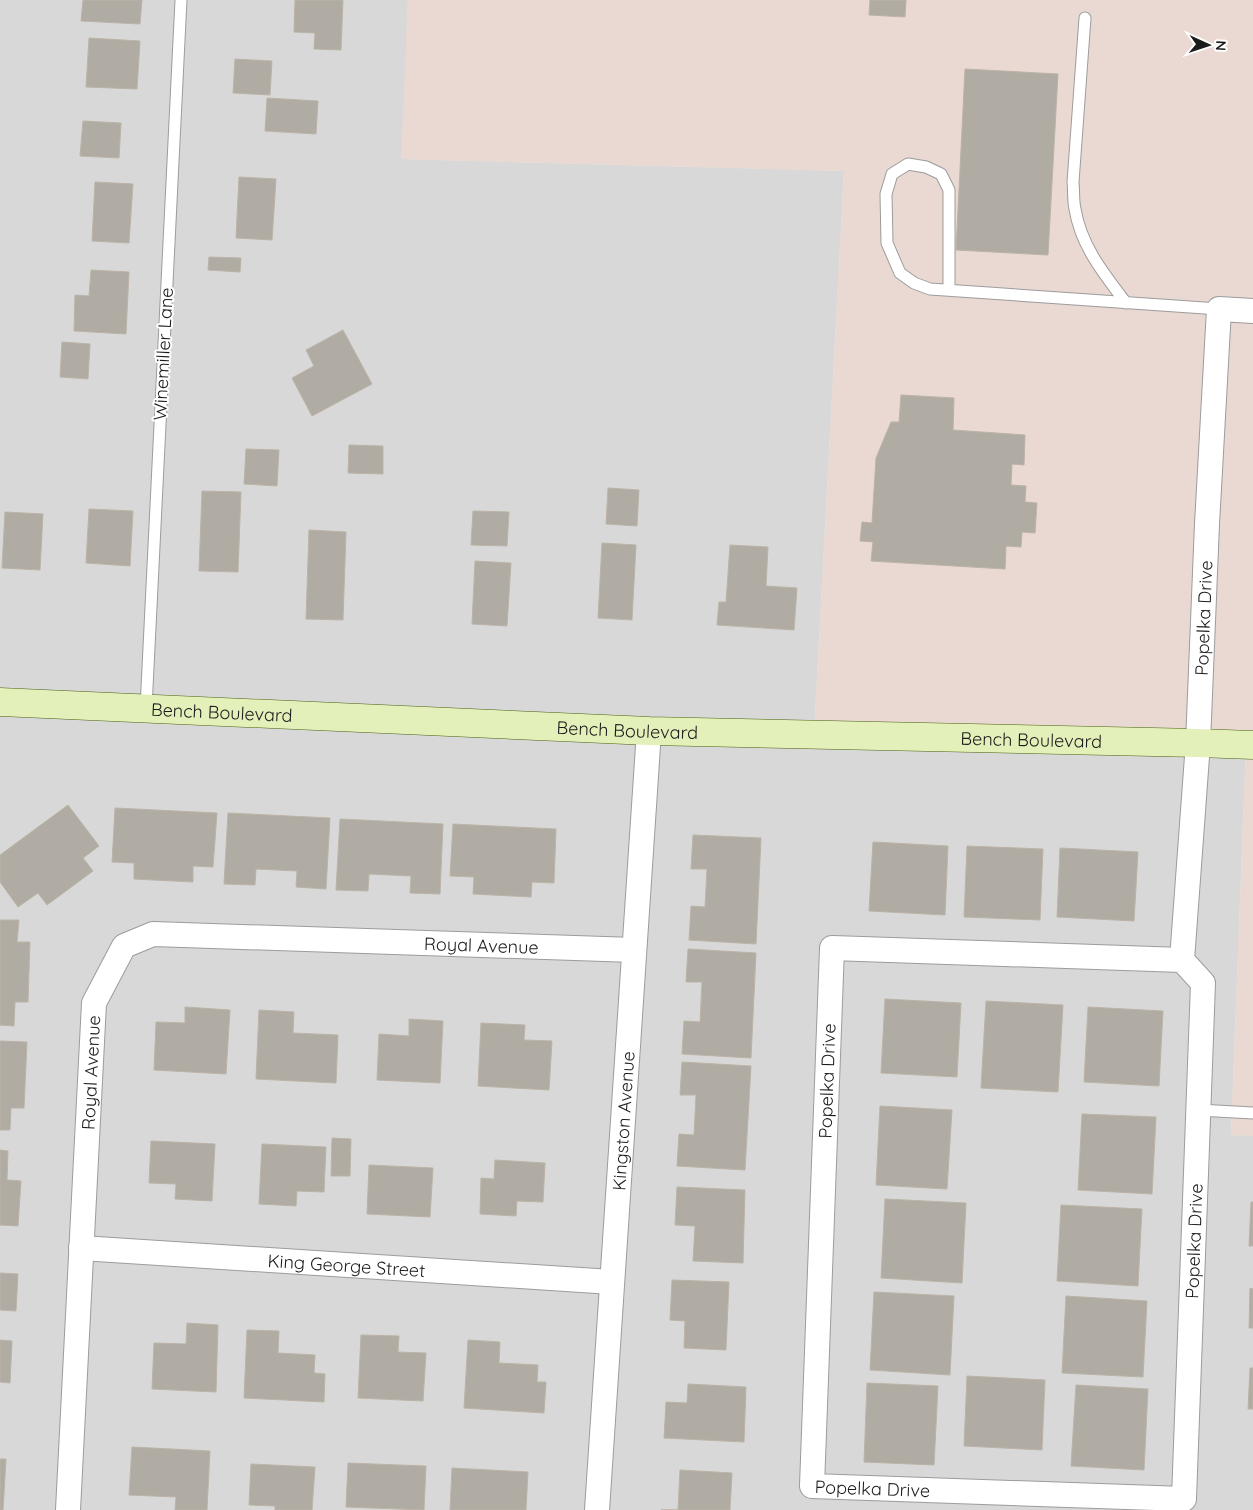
<svg xmlns="http://www.w3.org/2000/svg" width="1253" height="1510" font-family="Quicksand,sans-serif">
<style>
.residential{fill:#d9d8d8}
.commercial{fill:#ead8d2}
.building{fill:#b0aca4;stroke:#bbb3a6}
.lines{fill:none;stroke-linecap:round;stroke-linejoin:round}
.service-casing{stroke:#9c9c9c;stroke-width:13}
.minor-casing{stroke:#9c9c9c;stroke-width:26}
.secondary-casing{stroke:#496211;stroke-width:29}
.service{stroke:#fff;stroke-width:11}
.minor{stroke:#fff;stroke-width:24}
.secondary{stroke:#e3f0ba;stroke-width:28}
.labels{text-anchor:middle;dominant-baseline:central;stroke-width:4;stroke-linejoin:round;paint-order:stroke}
.street-label{font-size:18px;fill:#1b1b1b;stroke:#fff}
</style>
<rect width="100%" height="100%" fill="#ebeae1"/>
<path class="residential" d="M 0,0 L 408,0 L 402,159 L 844,171 L 814,734 L 1246,745 L 1231,1135 L 1253,1136 L 1253,1510 L 0,1510 Z"/>
<path class="commercial" d="M 408,0 L 1253,0 L 1253,1136 L 1231,1135 L 1246,745 L 814,734 L 844,171 L 401,159 Z"/>
<path class="building" d="M 83,0 L 142,0 L 140,24 L 81,21 Z
M 295,0 L 343,0 L 341,50 L 314,49 L 315,33 L 294,32 Z
M 870,0 L 906,0 L 905,17 L 869,15 Z
M 89,38 L 140,41 L 137,89 L 86,87 Z
M 235,59 L 272,61 L 270,95 L 233,93 Z
M 965,69 L 1058,74 L 1048,255 L 956,250 Z
M 267,98 L 318,101 L 316,134 L 265,131 Z
M 83,121 L 121,123 L 119,158 L 80,156 Z
M 239,177 L 276,179 L 272,240 L 236,238 Z
M 95,182 L 133,184 L 129,243 L 92,241 Z
M 209,257 L 241,258 L 240,272 L 208,270 Z
M 91,270 L 129,272 L 126,334 L 74,331 L 75,295 L 89,296 Z
M 343,330 L 372,384 L 312,416 L 292,378 L 314,366 L 306,350 Z
M 62,342 L 90,344 L 88,379 L 60,377 Z
M 901,395 L 954,398 L 953,430 L 1025,435 L 1024,465 L 1012,464 L 1011,485 L 1026,486 L 1025,502 L 1037,503 L 1035,533 L 1022,532 L 1021,547 L 1006,546 L 1005,569 L 871,561 L 873,542 L 860,541 L 862,522 L 872,523 L 876,458 L 891,422 L 899,422 Z
M 349,445 L 383,446 L 383,474 L 348,473 Z
M 246,449 L 279,450 L 277,486 L 244,484 Z
M 608,488 L 639,490 L 637,526 L 606,524 Z
M 202,491 L 241,492 L 238,572 L 199,571 Z
M 89,509 L 133,511 L 130,566 L 86,563 Z
M 473,511 L 509,512 L 507,546 L 471,545 Z
M 5,512 L 43,514 L 40,570 L 2,568 Z
M 309,530 L 346,532 L 343,620 L 306,619 Z
M 602,543 L 636,545 L 632,620 L 598,618 Z
M 730,545 L 768,547 L 766,586 L 797,588 L 794,630 L 717,625 L 719,602 L 726,602 Z
M 475,561 L 511,563 L 507,626 L 472,624 Z
M 68,805 L 99,846 L 83,858 L 93,871 L 47,905 L 38,893 L 18,907 L 0,882 L 0,855 Z
M 115,808 L 217,813 L 213,867 L 193,866 L 193,882 L 134,879 L 134,863 L 112,862 Z
M 228,813 L 330,818 L 326,889 L 296,887 L 297,871 L 256,869 L 255,885 L 224,884 Z
M 340,819 L 443,824 L 440,894 L 410,893 L 411,876 L 369,874 L 368,891 L 336,890 Z
M 453,824 L 556,829 L 554,883 L 532,882 L 531,897 L 473,894 L 474,877 L 450,876 Z
M 693,835 L 761,838 L 756,944 L 689,940 L 691,906 L 705,907 L 707,869 L 691,869 Z
M 873,842 L 948,846 L 945,915 L 869,911 Z
M 967,846 L 1043,849 L 1040,920 L 964,917 Z
M 1060,848 L 1138,852 L 1134,921 L 1057,917 Z
M 0,920 L 19,920 L 17,942 L 30,942 L 28,1002 L 15,1002 L 14,1026 L 0,1025 Z
M 688,949 L 756,953 L 751,1058 L 682,1054 L 684,1021 L 700,1022 L 702,982 L 686,982 Z
M 885,999 L 961,1003 L 957,1077 L 881,1073 Z
M 986,1001 L 1063,1005 L 1058,1092 L 981,1088 Z
M 185,1007 L 230,1010 L 226,1074 L 154,1070 L 156,1022 L 185,1023 Z
M 1088,1007 L 1163,1011 L 1159,1086 L 1084,1082 Z
M 259,1010 L 294,1012 L 293,1033 L 338,1035 L 336,1083 L 256,1079 Z
M 409,1019 L 443,1021 L 440,1083 L 377,1080 L 379,1034 L 409,1036 Z
M 481,1023 L 525,1025 L 524,1040 L 552,1041 L 549,1090 L 478,1086 Z
M 0,1041 L 27,1042 L 24,1108 L 11,1108 L 10,1130 L 0,1130 Z
M 682,1062 L 751,1066 L 745,1170 L 677,1166 L 679,1134 L 694,1135 L 696,1095 L 680,1095 Z
M 880,1106 L 952,1110 L 947,1189 L 876,1185 Z
M 1082,1114 L 1156,1117 L 1152,1194 L 1078,1190 Z
M 332,1138 L 351,1139 L 350,1176 L 331,1176 Z
M 151,1141 L 215,1144 L 212,1201 L 175,1199 L 176,1184 L 149,1183 Z
M 262,1144 L 326,1147 L 324,1192 L 297,1191 L 296,1206 L 259,1204 Z
M 0,1150 L 8,1151 L 7,1180 L 21,1181 L 18,1226 L 0,1225 Z
M 495,1160 L 545,1163 L 543,1202 L 517,1201 L 516,1216 L 480,1214 L 481,1178 L 494,1179 Z
M 369,1165 L 433,1168 L 430,1217 L 367,1214 Z
M 677,1187 L 745,1190 L 743,1263 L 693,1261 L 695,1226 L 675,1225 Z
M 885,1199 L 966,1203 L 962,1283 L 881,1278 Z
M 1251,1202 L 1253,1202 L 1253,1246 L 1249,1246 Z
M 1061,1205 L 1142,1209 L 1138,1286 L 1057,1281 Z
M 0,1273 L 18,1274 L 16,1311 L 0,1310 Z
M 672,1280 L 729,1282 L 726,1350 L 684,1348 L 685,1321 L 670,1320 Z
M 1250,1288 L 1253,1289 L 1253,1328 L 1249,1328 Z
M 874,1292 L 954,1296 L 950,1375 L 870,1370 Z
M 1066,1296 L 1147,1301 L 1143,1377 L 1062,1373 Z
M 187,1323 L 218,1325 L 216,1392 L 152,1389 L 154,1343 L 186,1344 Z
M 247,1330 L 279,1331 L 278,1353 L 315,1355 L 314,1373 L 325,1374 L 324,1402 L 244,1398 Z
M 361,1335 L 399,1336 L 398,1352 L 426,1353 L 423,1401 L 358,1398 Z
M 0,1340 L 12,1341 L 10,1383 L 0,1382 Z
M 468,1340 L 500,1342 L 499,1363 L 538,1365 L 537,1382 L 546,1382 L 544,1413 L 464,1408 Z
M 1250,1368 L 1253,1368 L 1253,1409 L 1248,1409 Z
M 967,1376 L 1045,1380 L 1042,1450 L 964,1446 Z
M 867,1383 L 938,1386 L 934,1465 L 864,1462 Z
M 688,1384 L 746,1387 L 744,1442 L 664,1438 L 666,1402 L 687,1403 Z
M 1076,1385 L 1148,1389 L 1144,1470 L 1071,1466 Z
M 132,1447 L 210,1451 L 207,1510 L 175,1510 L 176,1497 L 129,1495 Z
M 0,1459 L 6,1459 L 3,1510 L 0,1510 Z
M 348,1463 L 426,1466 L 424,1510 L 346,1507 Z
M 251,1464 L 315,1467 L 312,1510 L 275,1510 L 275,1506 L 249,1505 Z
M 452,1468 L 528,1472 L 526,1510 L 450,1510 Z
M 680,1470 L 732,1473 L 730,1510 L 661,1510 L 678,1510 Z"/>
<g class="lines">
<g class="service-casing">
<path id="service" d="M 1085,18 L 1073,182 C 1074,191 1073,200 1075,209 C 1081,246 1104,274 1126,303
M 949,290 L 949,190 L 941,174 L 926,167 L 908,164 L 892,174 L 886,194 L 887,243 L 900,273 L 914,283 L 930,289 L 1219,309
M 146,708 L 181,0
M 1198,1110 L 1253,1113"/>
</g>
<g class="minor-casing">
<g id="minor">
<path id="s1" d="M 1182,960 L 832,948 L 812,1486 L 1184,1499 L 1203,983 L 1182,960 L 1198,743 L 1207,524 L 1219,309 L 1253,311"/>
<path id="s2" d="M 81,1248 L 612,1282"/>
<path id="s3" d="M 68,1510 L 94,1003 L 124,946 L 153,934 L 634,950"/>
<path id="s4" d="M 597,1510 L 649,731"/>
</g>
</g>
<g class="secondary-casing">
<g id="secondary">
<path id="s5" d="M 0,702 L 649,731 L 1198,743 L 1253,745"/>
</g>
</g>
<use href="#service" class="service"/>
<use href="#minor" class="minor"/>
<use href="#secondary" class="secondary"/>
</g>
<g class="labels">
<g class="street-label">
<text transform="translate(163 354) rotate(-87)">Winemiller Lane</text>
<text stroke="none"><textPath href="#s1" startOffset="2151">Popelka Drive</textPath></text>
<text stroke="none"><textPath href="#s5" startOffset="222">Bench Boulevard</textPath></text>
<text stroke="none"><textPath href="#s5" startOffset="628">Bench Boulevard</textPath></text>
<text stroke="none"><textPath href="#s5" startOffset="1032">Bench Boulevard</textPath></text>
<text stroke="none"><textPath href="#s3" startOffset="932">Royal Avenue</textPath></text>
<text stroke="none"><textPath href="#s3" startOffset="438">Royal Avenue</textPath></text>
<text transform="translate(827 1081) rotate(-88)">Popelka Drive</text>
<text stroke="none"><textPath href="#s4" startOffset="390">Kingston Avenue</textPath></text>
<text stroke="none"><textPath href="#s1" startOffset="1519">Popelka Drive</textPath></text>
<text stroke="none"><textPath href="#s2" startOffset="266">King George Street</textPath></text>
<text stroke="none"><textPath href="#s1" startOffset="949">Popelka Drive</textPath></text>
</g>
</g>
<g transform="translate(1208 45) rotate(93)" stroke="#ffffff" stroke-width="4" paint-order="stroke">
<path d="M0-4L9 19L0 12L-9 19Z" fill="#1b1b1b"/>
<text y="-8" font-size="14" font-weight="bold" text-anchor="middle" fill="#1b1b1b">N</text>
</g>
</svg>
